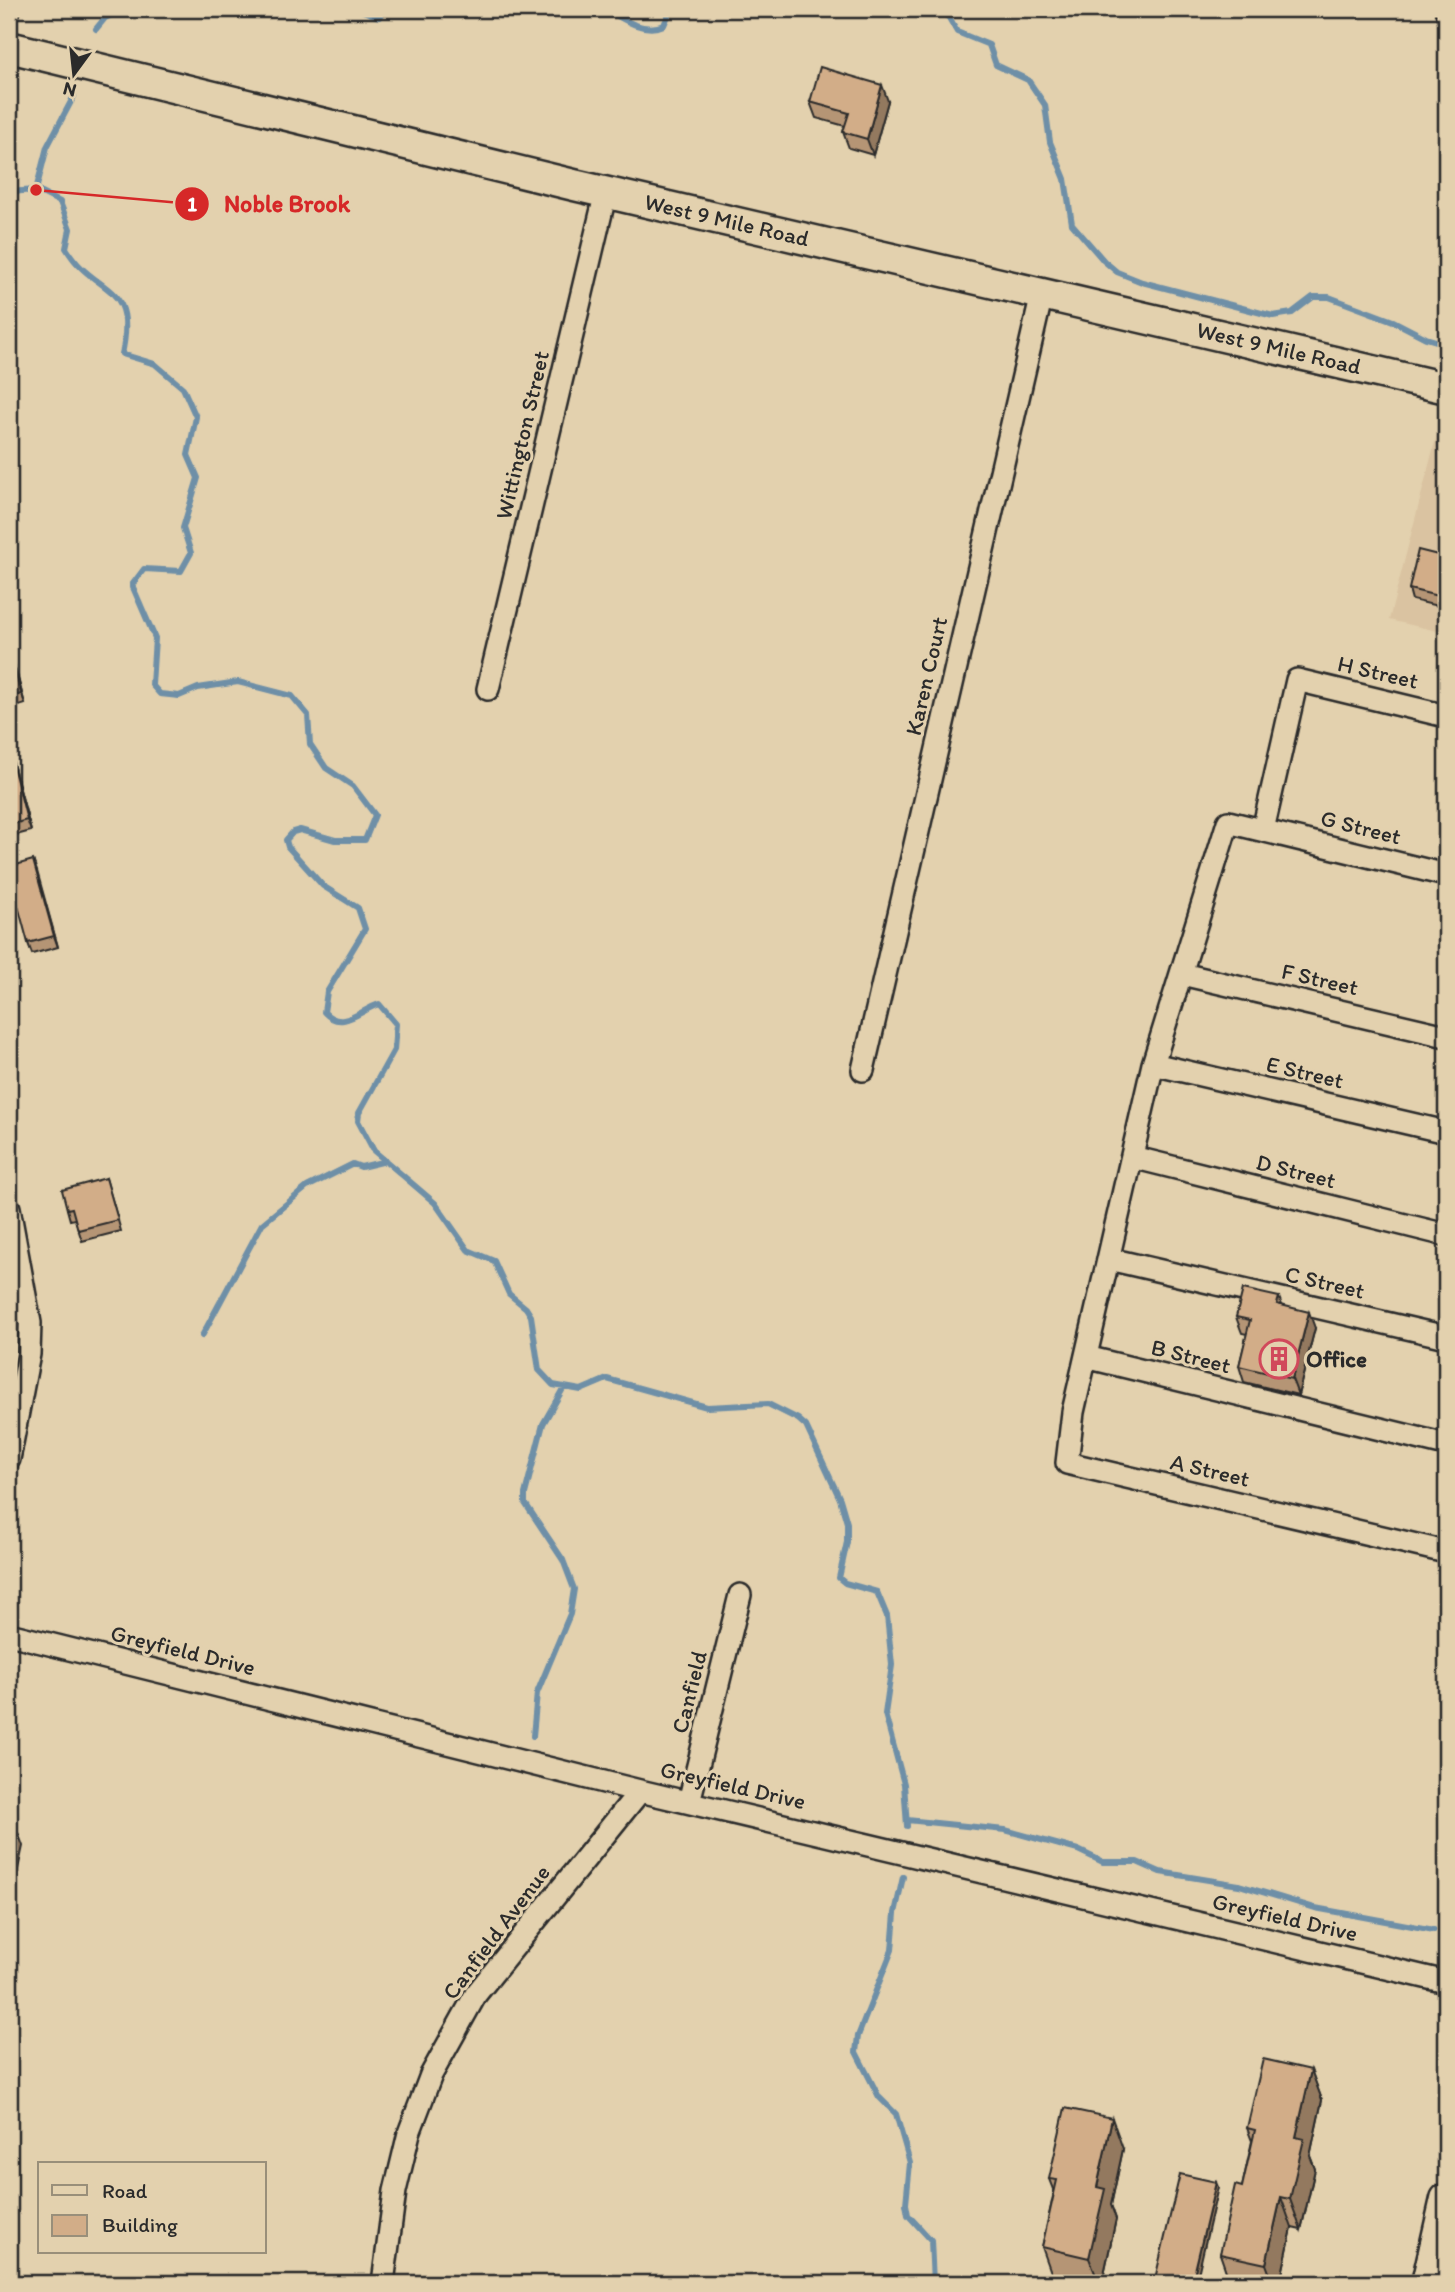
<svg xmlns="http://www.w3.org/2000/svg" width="1455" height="2292" font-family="Itim,sans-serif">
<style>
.built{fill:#dac3a1}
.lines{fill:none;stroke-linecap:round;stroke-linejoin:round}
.stream{stroke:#6e8fa7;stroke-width:6}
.street-casing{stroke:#2b2b2b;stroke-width:26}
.secondary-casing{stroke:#2b2b2b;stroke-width:35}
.street{stroke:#e3d1ae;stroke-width:21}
.secondary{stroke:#e3d1ae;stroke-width:30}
.wall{fill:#b59575;stroke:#2b2b2b;stroke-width:2}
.shaded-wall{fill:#93795f;stroke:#2b2b2b;stroke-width:2}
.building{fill:#d2ad88;stroke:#2b2b2b;stroke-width:2}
.labels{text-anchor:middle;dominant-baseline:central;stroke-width:6;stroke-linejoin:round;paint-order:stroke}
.street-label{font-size:23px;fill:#2b2b2b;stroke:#e3d1ae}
.poi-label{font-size:23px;font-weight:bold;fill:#2b2b2b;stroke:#e3d1ae;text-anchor:start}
.leader{fill:none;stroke:#d62828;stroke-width:2.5}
.callout-dot{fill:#d62828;stroke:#e3d1ae;stroke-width:2.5}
.mark-label{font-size:21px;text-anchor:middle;font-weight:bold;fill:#fff}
.callout-label{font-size:24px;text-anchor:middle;font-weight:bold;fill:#d62828;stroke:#e3d1ae;stroke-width:6;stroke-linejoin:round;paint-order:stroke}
</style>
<rect width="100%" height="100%" fill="#e3d1ae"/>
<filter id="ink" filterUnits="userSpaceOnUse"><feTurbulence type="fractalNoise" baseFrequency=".0143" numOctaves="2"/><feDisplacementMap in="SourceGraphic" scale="14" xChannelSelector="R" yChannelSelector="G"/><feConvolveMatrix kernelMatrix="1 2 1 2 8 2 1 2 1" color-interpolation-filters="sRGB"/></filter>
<g filter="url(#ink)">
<path class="built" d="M 1444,407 L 1446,407 L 1446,633 L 1389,620 Z"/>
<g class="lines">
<path class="stream" d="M 358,9 L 379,17 L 385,9
M 606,9 C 622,19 644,34 664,25 L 671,9
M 944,9 L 957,32 L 989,45 L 996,65 L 1028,80 L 1045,105 L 1050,142 L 1065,179 L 1072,224 L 1104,261 L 1117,272 L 1142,282 L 1273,316 L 1292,313 L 1313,297 L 1329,297 L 1393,321 L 1426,338 L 1446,344
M 96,29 L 105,18 L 124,9
M 36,190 L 47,147 L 74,96
M 9,192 L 36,190 L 60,202 L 70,229 L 66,248 C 94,296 138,280 122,354 L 155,364 L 183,388 L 196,417 L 188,455 L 198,478 L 183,528 L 191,553 L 181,571 L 144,569 L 132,585 L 155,638 L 152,685 L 160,694 L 179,696 L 198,688 L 238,682 L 292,696 L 308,715 L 310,744 L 326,768 L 353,786 L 375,815 L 365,840 L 335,840 L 300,830 L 293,832 L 286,840 L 288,847 L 323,886 L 358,908 L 365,929 L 327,992 L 324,1012 C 342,1032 360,1010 379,1004 L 396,1024 L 394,1050 L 359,1113 L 358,1121 L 374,1151 L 435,1203 L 468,1250 L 494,1261 L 509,1294 L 526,1308 L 531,1316 L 539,1370 L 553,1385 L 581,1390 L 607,1379 L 707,1407 L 768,1404 L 798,1419 L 806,1426 L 840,1499 L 847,1523 L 847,1542 L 839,1578 L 845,1583 L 877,1592 L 887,1616 L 892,1665 L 885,1714 L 904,1784 L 907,1826
M 202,1336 L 262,1224 L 307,1187 L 353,1164 L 361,1167 L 386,1161
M 533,1736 L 537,1693 L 570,1614 L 574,1589 L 563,1560 L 525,1503 L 525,1494 L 543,1424 L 564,1387
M 907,1820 L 1005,1830 L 1078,1850 L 1103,1862 L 1137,1862 L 1160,1872 L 1239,1885 L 1315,1908 L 1434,1930
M 903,1877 L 895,1913 L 892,1950 L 858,2036 L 856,2052 L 879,2097 L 896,2114 L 910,2163 L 906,2204 L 908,2215 L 931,2240 L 933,2283"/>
<g class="street-casing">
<path id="street" d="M 9,10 L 9,9
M 488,689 L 606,192
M 1263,830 L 1297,680 L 1446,716
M 1446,875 L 1228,822 L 1153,1064 L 1073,1412 L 1067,1463 L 1446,1552
M 1182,974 L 1446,1036
M 1153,1064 L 1446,1132
M 863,1070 L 1042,294
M 1132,1157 L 1446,1235
M 9,1208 L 30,1323 L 29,1354 L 9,1459
M 1109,1259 L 1446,1337
M 1086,1357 L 1446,1445
M 9,1634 L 640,1791 L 1446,1982
M 689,1802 L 740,1595
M 383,2283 L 395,2191 L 409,2133 L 431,2075 L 476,1994 L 640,1791"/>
</g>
<g class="secondary-casing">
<path id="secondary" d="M 9,47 L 574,185 L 1446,388
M 1427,2283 L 1446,2199"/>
</g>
<use href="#street" class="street"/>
<use href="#secondary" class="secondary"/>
</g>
<path class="wall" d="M 1446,9 L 1446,36 L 1443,35 L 1435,14 Z
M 888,101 L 873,155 L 849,148 L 843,132 L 845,126 L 816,118 L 810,102 Z
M 1446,557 L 1446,608 L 1412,600 L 1409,589 Z
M 9,646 L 25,704 L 9,709 Z
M 9,748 L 31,831 L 9,837 Z
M 33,860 L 58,947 L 32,954 L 28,943 Z
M 106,1178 L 121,1231 L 82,1241 L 75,1219 L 70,1220 L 67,1209 Z
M 1279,1297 L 1282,1305 L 1315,1328 L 1298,1395 L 1244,1382 L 1239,1366 L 1247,1334 L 1242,1333 L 1236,1317 Z
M 1311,2070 L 1322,2100 L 1310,2156 L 1315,2169 L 1301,2230 L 1292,2228 L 1280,2283 L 1230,2283 L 1220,2254 L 1242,2187 L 1252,2141 L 1247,2128 Z
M 1123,2149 L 1111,2205 L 1116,2219 L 1102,2283 L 1078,2283 L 1053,2278 L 1042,2247 L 1054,2192 L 1049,2179 Z"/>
<path class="shaded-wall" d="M 882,85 L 888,101 L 873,155 L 867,139 Z
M 9,646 L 25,704 L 9,650 Z
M 9,748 L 10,752 L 31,831 L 27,820 Z
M 33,860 L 37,871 L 58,947 L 54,936 Z
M 1309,1312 L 1315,1328 L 1298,1395 L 1292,1379 Z
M 19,1835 L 23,1846 L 9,1911 L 9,1882 Z
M 1311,2070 L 1322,2100 L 1310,2156 L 1315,2169 L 1301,2230 L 1290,2199 L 1296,2137 Z
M 1112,2118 L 1123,2149 L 1111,2205 L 1116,2219 L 1102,2283 L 1099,2283 L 1089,2258 L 1097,2187 Z
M 1216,2182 L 1218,2187 L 1196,2283 L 1192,2283 Z
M 1281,2197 L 1292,2228 L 1280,2283 L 1273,2283 L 1266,2264 Z"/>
<path class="building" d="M 1436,9 L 1446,9 L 1446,16 L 1435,14 Z
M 820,67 L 882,85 L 867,139 L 843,132 L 849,113 L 810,102 Z
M 1418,550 L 1446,557 L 1446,598 L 1409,589 Z
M 9,650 L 21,694 L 9,697 Z
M 9,751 L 27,820 L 9,825 Z
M 33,860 L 54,936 L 28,943 L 9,872 L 9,867 Z
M 106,1178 L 118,1220 L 78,1230 L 72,1208 L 67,1209 L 62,1190 Z
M 1243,1289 L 1279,1297 L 1277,1304 L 1309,1312 L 1292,1379 L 1239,1366 L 1250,1320 L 1236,1317 Z
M 9,1833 L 19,1835 L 9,1882 Z
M 1263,2059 L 1311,2070 L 1296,2137 L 1304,2139 L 1290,2199 L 1281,2197 L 1266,2264 L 1220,2254 L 1235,2185 L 1242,2187 L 1255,2130 L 1247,2128 Z
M 1065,2108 L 1112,2118 L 1097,2187 L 1105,2189 L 1089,2258 L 1042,2247 L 1057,2180 L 1049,2179 Z
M 1180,2174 L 1216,2182 L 1192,2283 L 1154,2283 Z"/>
</g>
<defs>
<g id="building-ring" transform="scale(2.0125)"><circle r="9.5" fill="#e3d1ae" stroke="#d1495b" stroke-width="1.5"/><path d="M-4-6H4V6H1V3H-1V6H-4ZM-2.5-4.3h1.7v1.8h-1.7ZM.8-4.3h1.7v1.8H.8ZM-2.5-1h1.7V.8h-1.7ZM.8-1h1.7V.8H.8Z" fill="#d1495b"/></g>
</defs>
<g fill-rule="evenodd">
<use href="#building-ring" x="1279" y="1359"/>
</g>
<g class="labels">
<g class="street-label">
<text transform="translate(727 220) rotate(13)">West 9 Mile Road</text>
<text transform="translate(1279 348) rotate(13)">West 9 Mile Road</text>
<text transform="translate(522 435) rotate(-77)">Wittington Street</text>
<text transform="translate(1378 672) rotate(13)">H Street</text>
<text transform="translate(926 676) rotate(-77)">Karen Court</text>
<text transform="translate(1361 827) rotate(14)">G Street</text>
<text transform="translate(1320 979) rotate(13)">F Street</text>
<text transform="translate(1305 1072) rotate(13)">E Street</text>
<text transform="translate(1296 1171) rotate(14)">D Street</text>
<text transform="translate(1325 1282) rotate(13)">C Street</text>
<text transform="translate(1191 1356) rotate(14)">B Street</text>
<text transform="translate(1210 1470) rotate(13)">A Street</text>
<text transform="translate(183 1650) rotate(14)">Greyfield Drive</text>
<text transform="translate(689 1692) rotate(-76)">Canfield</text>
<text transform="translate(733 1785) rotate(13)">Greyfield Drive</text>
<text transform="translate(1285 1917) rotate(13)">Greyfield Drive</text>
<text transform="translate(496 1932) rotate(-53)">Canfield Avenue</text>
</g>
<g class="poi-label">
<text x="1306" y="1359">Office</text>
</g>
</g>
<path class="leader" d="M36 190L192 204"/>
<g class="callout-dot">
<circle cx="36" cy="190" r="7"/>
<circle cx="192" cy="204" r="18"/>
</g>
<g class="mark-label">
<text x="192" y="211">1</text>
</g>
<g class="callout-label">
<text x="287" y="212">Noble Brook</text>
</g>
<rect width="1455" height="2292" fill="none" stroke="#e3d1ae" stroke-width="35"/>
<rect x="18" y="18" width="1420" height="2257" fill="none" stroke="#2b2b2b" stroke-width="2.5" filter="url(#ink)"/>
<rect x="38" y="2162" width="228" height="91" fill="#e3d1ae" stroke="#998f7a" stroke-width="2"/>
<rect x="52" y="2185" width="35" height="10" fill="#e3d1ae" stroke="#998f7a" stroke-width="2"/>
<text x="102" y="2198" font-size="21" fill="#2b2b2b">Road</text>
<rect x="52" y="2215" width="35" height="21" fill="#d2ad88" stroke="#998f7a" stroke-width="2"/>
<text x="102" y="2232" font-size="21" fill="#2b2b2b">Building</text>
<g transform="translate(74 74) rotate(195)" stroke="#e3d1ae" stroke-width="5" paint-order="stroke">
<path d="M0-5L12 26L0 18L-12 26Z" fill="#2b2b2b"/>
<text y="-10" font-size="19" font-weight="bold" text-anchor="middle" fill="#2b2b2b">N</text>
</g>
</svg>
